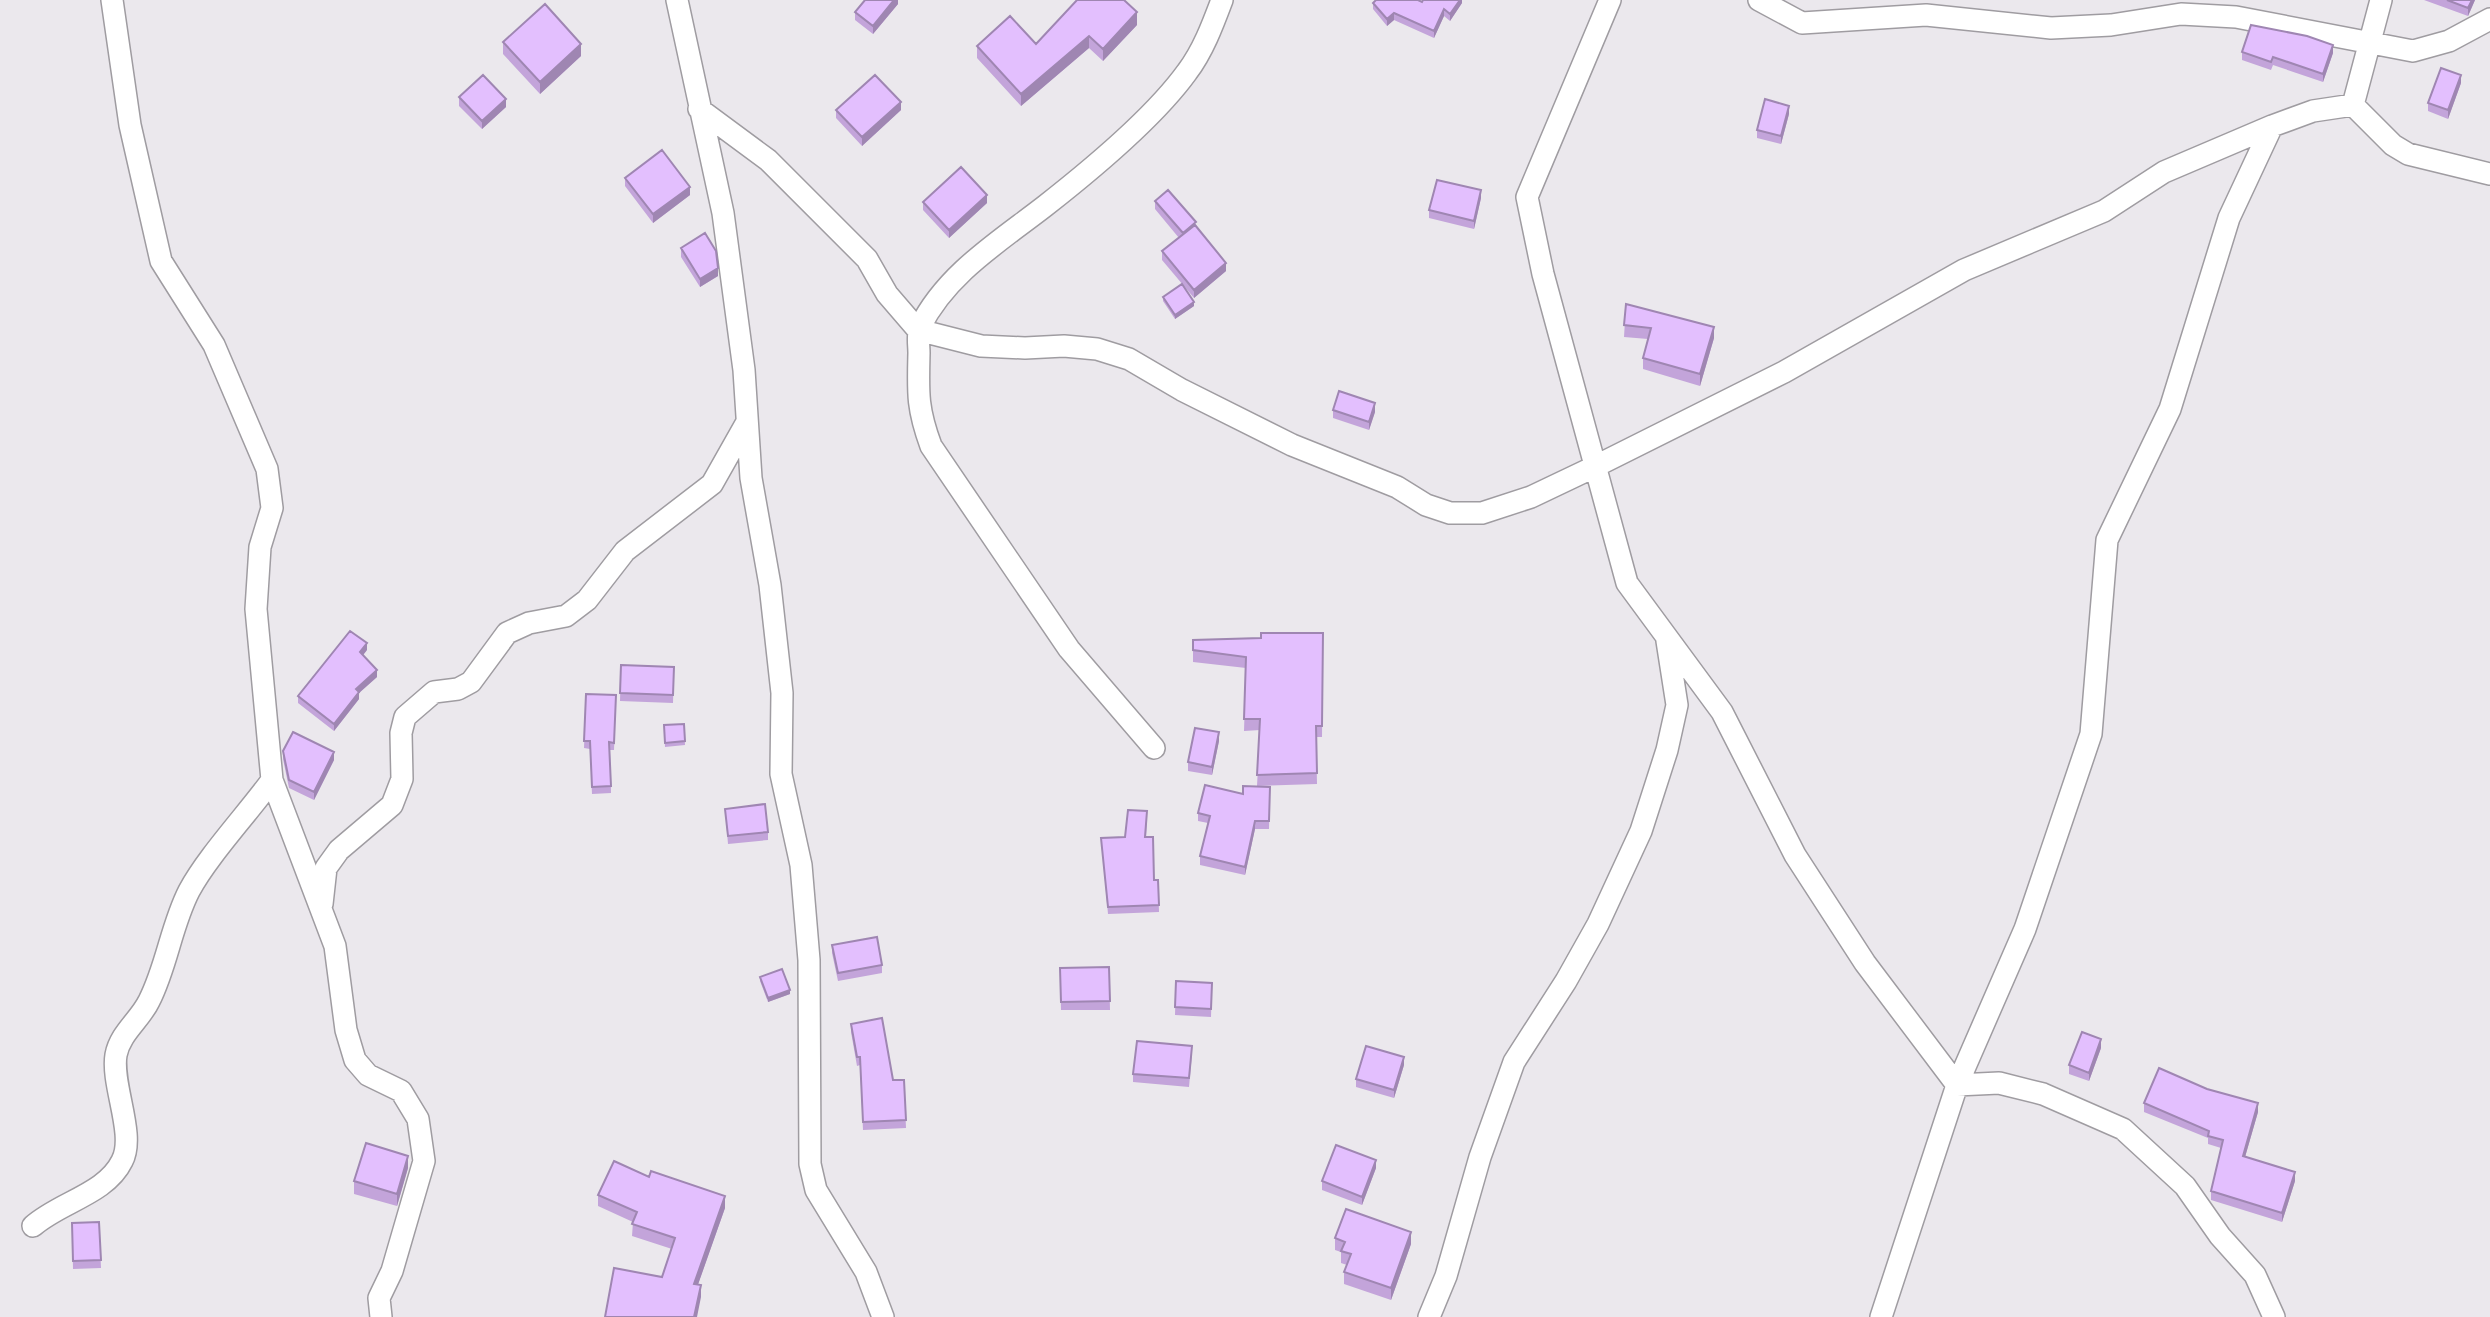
<svg xmlns="http://www.w3.org/2000/svg" width="2490" height="1317" font-family="'Zilla Slab',serif">
<style>
.lines{fill:none;stroke-linecap:round;stroke-linejoin:round}
.minor-casing{stroke:#9f9ca1;stroke-width:24}
.minor{stroke:#fff;stroke-width:21}
.wall{fill:#c3a4da}
.shaded-wall{fill:#9f86b2}
.building{fill:#e3bffe;stroke:#9f86b2;stroke-width:2}
</style>
<rect width="100%" height="100%" fill="#ebe8ed"/>
<g class="lines">
<g class="minor-casing">
<path id="minor" d="M 677,0 L 723,213 L 744,370 L 751,478 L 770,585 L 782,693 L 781,774 L 801,865 L 809,960 L 810,1164 L 816,1190 L 866,1272 L 883,1317
M 1610,0 L 1527,197 L 1543,274 L 1627,583 L 1722,712 L 1795,855 L 1865,963 L 1957,1085 L 1881,1317
M 1759,0 L 1802,23 L 1926,15 L 2051,28 L 2111,25 L 2181,14 L 2236,17 L 2413,51 L 2449,41 L 2490,19
M 2353,105 L 2381,0
M 699,109 L 768,160 L 867,259 L 887,294 L 918,330 L 981,346 L 1025,348 L 1064,346 L 1097,349 L 1129,359 L 1182,390 L 1292,445 L 1397,487 L 1426,505 L 1450,513 L 1482,513 L 1531,497 L 1594,467 L 1784,372 L 1964,270 L 2104,211 L 2164,172 L 2272,126
M 1154,748 L 1069,649 L 931,446 C 917,408 918,393 919,353 C 919,345 917,334 920,327 C 946,274 1000,241 1045,206 C 1091,170 1153,119 1187,72 C 1203,51 1213,24 1222,0
M 272,780 L 335,946 L 346,1030 L 355,1060 L 368,1075 L 401,1091 L 418,1119 L 424,1161 L 392,1271 L 379,1298 L 381,1317
M 322,904 L 326,868 L 339,850 L 392,805 L 402,779 L 401,733 L 405,717 L 434,692 L 458,689 L 471,682 L 507,633 L 529,623 L 566,616 L 587,600 L 625,551 L 712,484 L 747,422
M 33,1226 C 60,1202 106,1194 122,1161 C 136,1135 111,1085 116,1055 C 120,1033 140,1020 149,1001 C 167,966 171,926 189,891 C 207,857 248,813 272,780 L 256,609 L 260,547 L 272,508 L 267,469 L 214,345 L 161,261 L 130,125 L 112,0
M 1429,1317 L 1446,1276 L 1480,1157 L 1514,1062 L 1566,981 L 1598,924 L 1641,831 L 1667,750 L 1677,705 L 1667,641
M 2274,1317 L 2255,1275 L 2220,1236 L 2185,1186 L 2123,1129 L 2043,1094 L 1999,1083 L 1957,1085 L 2025,929 L 2091,734 L 2107,540 L 2170,409 L 2229,218 L 2272,126 L 2313,111 L 2353,105 L 2393,145 L 2408,154 L 2490,174"/>
</g>
<use href="#minor" class="minor"/>
</g>
<path class="wall" d="M 898,0 L 898,4 L 873,34 L 855,20 L 855,12 Z
M 1462,0 L 1462,3 L 1450,21 L 1444,16 L 1434,38 L 1394,20 L 1387,26 L 1373,9 L 1373,3 Z
M 2424,0 L 2475,0 L 2468,16 Z
M 1137,25 L 1103,61 L 1089,48 L 1021,106 L 977,58 L 977,46 L 1036,44 Z
M 503,42 L 581,56 L 540,94 L 503,54 Z
M 2242,52 L 2333,53 L 2323,82 L 2273,65 L 2271,70 L 2242,60 Z
M 2461,83 L 2448,119 L 2428,111 L 2428,103 Z
M 459,97 L 506,107 L 482,129 L 459,106 Z
M 836,110 L 901,110 L 862,146 L 836,118 Z
M 1789,114 L 1781,144 L 1757,138 L 1757,130 Z
M 625,178 L 690,195 L 653,223 L 625,186 Z
M 1481,198 L 1474,229 L 1429,218 L 1429,210 Z
M 1155,201 L 1196,225 L 1226,271 L 1194,298 L 1162,260 L 1162,251 L 1179,238 L 1155,209 Z
M 923,202 L 987,203 L 949,238 L 923,210 Z
M 681,248 L 718,276 L 700,287 L 681,257 Z
M 1163,297 L 1194,306 L 1175,319 L 1163,301 Z
M 1626,304 L 1714,338 L 1700,386 L 1643,369 L 1643,358 L 1648,339 L 1624,337 Z
M 1333,410 L 1375,412 L 1369,430 L 1333,418 Z
M 1323,633 L 1322,737 L 1316,737 L 1317,784 L 1257,786 L 1260,730 L 1244,731 L 1246,668 L 1193,662 L 1193,640 L 1261,638 Z
M 367,650 L 363,655 L 377,677 L 359,693 L 359,699 L 334,731 L 298,703 L 298,696 Z
M 621,665 L 674,667 L 673,703 L 620,701 Z
M 586,694 L 616,695 L 614,750 L 610,750 L 611,793 L 592,794 L 590,749 L 584,748 Z
M 684,724 L 685,745 L 665,747 L 664,725 Z
M 1219,741 L 1212,775 L 1188,771 L 1188,762 Z
M 283,751 L 334,760 L 314,800 L 289,788 L 283,759 Z
M 1270,787 L 1269,829 L 1255,829 L 1245,875 L 1200,865 L 1200,856 L 1208,823 L 1198,821 L 1198,813 L 1243,794 Z
M 725,809 L 768,832 L 768,840 L 728,844 Z
M 1147,819 L 1146,837 L 1154,880 L 1158,880 L 1159,912 L 1108,914 L 1101,838 L 1125,837 Z
M 832,945 L 882,965 L 882,973 L 838,981 L 832,953 Z
M 1109,967 L 1110,1010 L 1061,1010 L 1060,968 Z
M 760,977 L 790,994 L 768,1002 L 760,981 Z
M 1176,981 L 1212,983 L 1211,1017 L 1175,1015 Z
M 851,1024 L 893,1080 L 904,1080 L 906,1128 L 863,1130 L 860,1065 L 857,1066 L 851,1032 Z
M 2101,1048 L 2089,1081 L 2069,1074 L 2069,1065 Z
M 1192,1054 L 1189,1087 L 1133,1082 L 1133,1074 Z
M 1404,1065 L 1394,1098 L 1356,1087 L 1356,1079 Z
M 2144,1103 L 2258,1112 L 2245,1157 L 2295,1181 L 2282,1222 L 2211,1200 L 2211,1191 L 2221,1148 L 2208,1144 L 2208,1138 L 2144,1112 Z
M 408,1168 L 397,1206 L 354,1194 L 354,1181 Z
M 1376,1168 L 1362,1205 L 1322,1190 L 1322,1181 Z
M 649,1177 L 725,1208 L 698,1284 L 701,1297 L 672,1249 L 632,1236 L 633,1222 L 598,1206 L 598,1195 Z
M 99,1222 L 101,1268 L 73,1269 L 72,1223 Z
M 1335,1238 L 1411,1244 L 1391,1300 L 1344,1284 L 1344,1272 L 1347,1265 L 1341,1263 L 1341,1252 L 1335,1250 Z"/>
<path class="shaded-wall" d="M 894,0 L 898,0 L 898,4 L 873,34 L 873,26 Z
M 1460,0 L 1462,0 L 1462,3 L 1450,21 L 1450,14 Z
M 2472,0 L 2475,0 L 2468,16 L 2468,8 Z
M 1444,9 L 1444,16 L 1434,38 L 1434,31 Z
M 1137,12 L 1137,25 L 1103,61 L 1103,49 Z
M 1394,13 L 1394,20 L 1387,26 L 1387,19 Z
M 1089,36 L 1089,48 L 1021,106 L 1021,94 Z
M 581,44 L 581,56 L 540,94 L 540,82 Z
M 2333,45 L 2333,53 L 2323,82 L 2323,74 Z
M 2461,75 L 2461,83 L 2448,119 L 2448,110 Z
M 506,99 L 506,107 L 482,129 L 482,121 Z
M 901,102 L 901,110 L 862,146 L 862,137 Z
M 1789,106 L 1789,114 L 1781,144 L 1781,136 Z
M 690,187 L 690,195 L 653,223 L 653,214 Z
M 1481,190 L 1481,198 L 1474,229 L 1474,221 Z
M 987,195 L 987,203 L 949,238 L 949,230 Z
M 1226,263 L 1226,271 L 1194,298 L 1194,290 Z
M 718,268 L 718,276 L 700,287 L 700,279 Z
M 1194,302 L 1194,306 L 1175,319 L 1175,315 Z
M 1714,327 L 1714,338 L 1700,386 L 1700,374 Z
M 1375,403 L 1375,412 L 1369,430 L 1369,422 Z
M 367,643 L 367,650 L 360,659 L 360,652 Z
M 377,670 L 377,677 L 359,693 L 359,699 L 334,731 L 334,724 L 356,689 Z
M 1219,732 L 1219,741 L 1212,775 L 1212,767 Z
M 334,752 L 334,760 L 314,800 L 314,792 Z
M 1255,821 L 1255,829 L 1245,875 L 1245,867 Z
M 790,990 L 790,994 L 768,1002 L 768,998 Z
M 2101,1039 L 2101,1048 L 2089,1081 L 2089,1073 Z
M 1404,1057 L 1404,1065 L 1394,1098 L 1394,1090 Z
M 2258,1103 L 2258,1112 L 2243,1164 L 2243,1156 Z
M 408,1156 L 408,1168 L 397,1206 L 397,1194 Z
M 1376,1160 L 1376,1168 L 1362,1205 L 1362,1197 Z
M 2295,1172 L 2295,1181 L 2282,1222 L 2282,1213 Z
M 725,1196 L 725,1208 L 694,1296 L 694,1284 Z
M 1411,1232 L 1411,1244 L 1391,1300 L 1391,1288 Z
M 701,1285 L 701,1297 L 697,1317 L 694,1317 Z"/>
<path class="building" d="M 865,0 L 894,0 L 873,26 L 855,12 Z
M 1077,0 L 1124,0 L 1137,12 L 1103,49 L 1089,36 L 1021,94 L 977,46 L 1010,16 L 1036,44 Z
M 1376,0 L 1418,0 L 1422,2 L 1423,0 L 1460,0 L 1450,14 L 1444,9 L 1434,31 L 1394,13 L 1387,19 L 1373,3 Z
M 2447,0 L 2472,0 L 2468,8 Z
M 545,4 L 581,44 L 540,82 L 503,42 Z
M 2251,25 L 2307,36 L 2333,45 L 2323,74 L 2273,57 L 2271,62 L 2242,52 Z
M 2441,68 L 2461,75 L 2448,110 L 2428,103 Z
M 483,75 L 506,99 L 482,121 L 459,97 Z
M 875,75 L 901,102 L 862,137 L 836,110 Z
M 1765,99 L 1789,106 L 1781,136 L 1757,130 Z
M 662,150 L 690,187 L 653,214 L 625,178 Z
M 961,167 L 987,195 L 949,230 L 923,202 Z
M 1437,180 L 1481,190 L 1474,221 L 1429,210 Z
M 1168,190 L 1196,222 L 1183,233 L 1155,201 Z
M 1195,225 L 1226,263 L 1194,290 L 1162,251 Z
M 705,233 L 716,251 L 718,268 L 700,279 L 681,248 Z
M 1182,284 L 1194,302 L 1175,315 L 1163,297 Z
M 1626,304 L 1714,327 L 1700,374 L 1643,358 L 1651,328 L 1624,325 Z
M 1339,391 L 1375,403 L 1369,422 L 1333,410 Z
M 350,631 L 367,643 L 360,652 L 377,670 L 356,689 L 359,692 L 334,724 L 298,696 Z
M 1261,633 L 1323,633 L 1322,726 L 1316,726 L 1317,773 L 1257,775 L 1260,719 L 1244,719 L 1246,657 L 1193,650 L 1193,640 L 1261,638 Z
M 621,665 L 674,667 L 673,695 L 620,693 Z
M 586,694 L 616,695 L 614,743 L 609,742 L 611,786 L 592,787 L 590,741 L 584,741 Z
M 684,724 L 685,741 L 665,743 L 664,725 Z
M 1195,728 L 1219,732 L 1212,767 L 1188,762 Z
M 293,732 L 334,752 L 314,792 L 289,780 L 283,751 Z
M 1205,785 L 1243,794 L 1243,786 L 1270,787 L 1269,821 L 1255,821 L 1245,867 L 1200,856 L 1210,816 L 1198,813 Z
M 765,804 L 768,832 L 728,836 L 725,809 Z
M 1128,810 L 1147,811 L 1145,837 L 1153,837 L 1154,880 L 1158,880 L 1159,905 L 1108,907 L 1101,838 L 1125,837 Z
M 877,937 L 882,965 L 838,973 L 832,945 Z
M 1109,967 L 1110,1001 L 1061,1002 L 1060,968 Z
M 782,969 L 790,990 L 768,998 L 760,977 Z
M 1176,981 L 1212,983 L 1211,1009 L 1175,1007 Z
M 882,1018 L 893,1080 L 904,1080 L 906,1120 L 863,1122 L 860,1057 L 857,1057 L 851,1024 Z
M 2082,1032 L 2101,1039 L 2089,1073 L 2069,1065 Z
M 1137,1041 L 1192,1046 L 1189,1078 L 1133,1074 Z
M 1366,1046 L 1404,1057 L 1394,1090 L 1356,1079 Z
M 2159,1068 L 2207,1089 L 2258,1103 L 2243,1156 L 2295,1172 L 2282,1213 L 2211,1191 L 2223,1140 L 2208,1136 L 2209,1131 L 2144,1103 Z
M 366,1143 L 408,1156 L 397,1194 L 354,1181 Z
M 1336,1145 L 1376,1160 L 1362,1197 L 1322,1181 Z
M 614,1161 L 649,1177 L 651,1171 L 725,1196 L 694,1284 L 701,1285 L 694,1317 L 605,1317 L 614,1268 L 662,1277 L 675,1238 L 632,1224 L 637,1212 L 598,1195 Z
M 1346,1209 L 1411,1232 L 1391,1288 L 1344,1272 L 1351,1254 L 1341,1251 L 1345,1242 L 1335,1238 Z
M 99,1222 L 101,1260 L 73,1261 L 72,1223 Z"/>
</svg>
